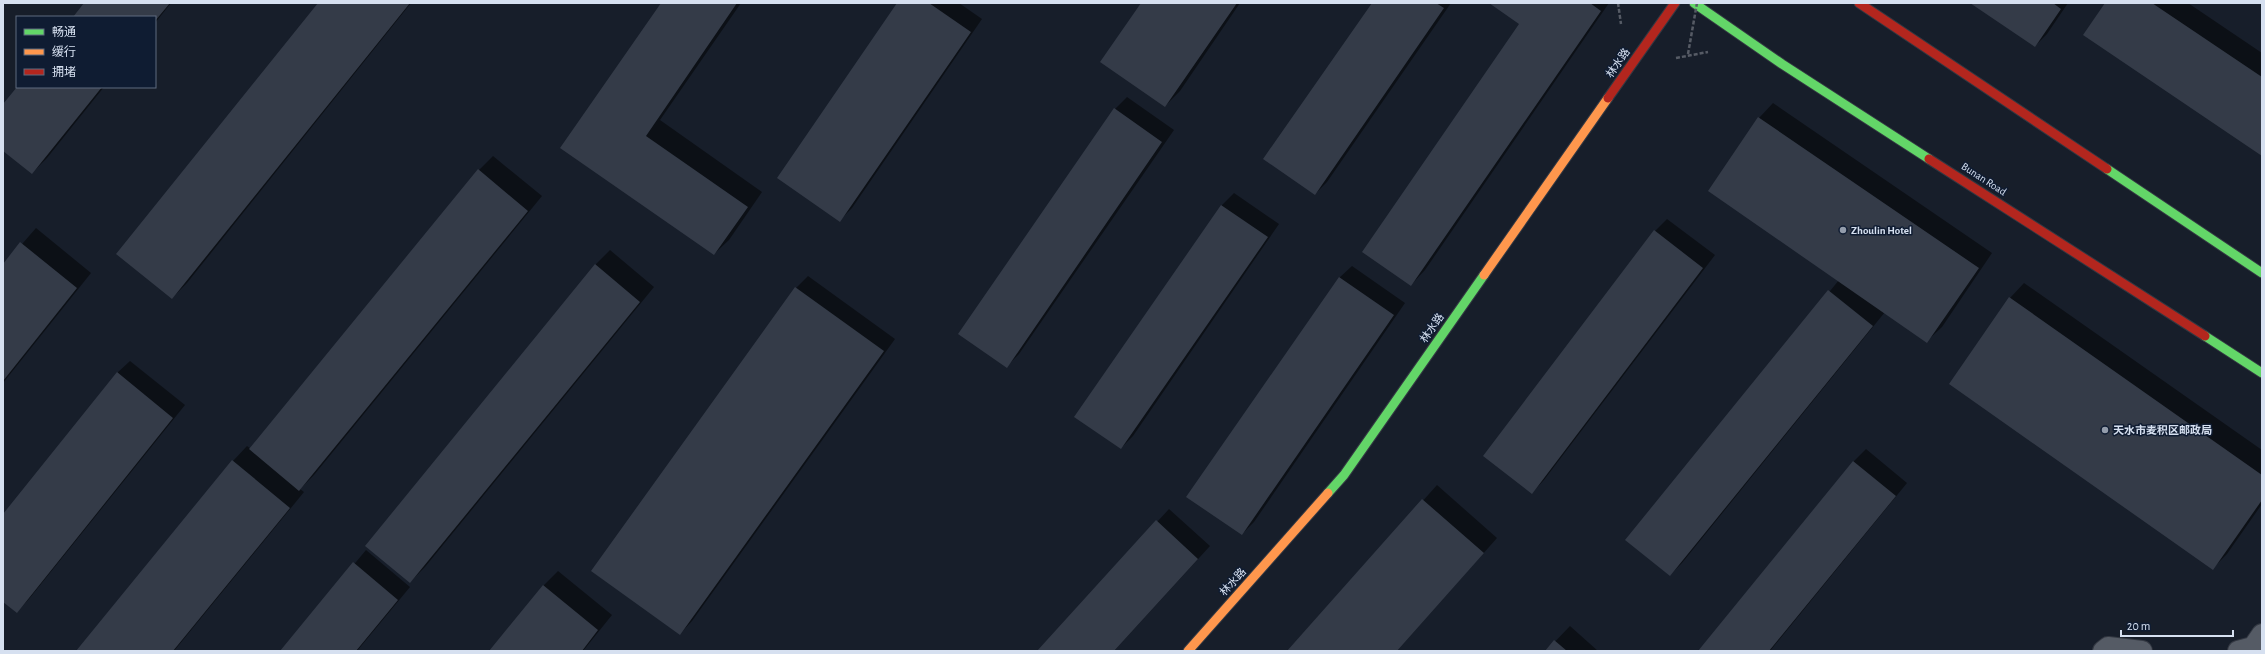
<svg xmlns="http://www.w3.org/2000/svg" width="2265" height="654" font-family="'Alegreya Sans','Noto Sans SC',sans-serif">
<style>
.shadow{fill:#0007}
.building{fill:#343b48}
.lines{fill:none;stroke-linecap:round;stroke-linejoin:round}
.lane-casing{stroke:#333842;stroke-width:22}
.fast-casing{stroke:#333842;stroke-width:11}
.slow-casing{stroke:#333842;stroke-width:11}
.jam-casing{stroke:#333842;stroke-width:11}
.path{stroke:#565b65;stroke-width:2.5;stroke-dasharray:4 2;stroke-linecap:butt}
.lane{stroke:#555b65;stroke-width:20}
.fast{stroke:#63d668;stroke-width:9}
.slow{stroke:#ff974d;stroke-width:9}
.jam{stroke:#b3261e;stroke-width:9}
.path-bridge{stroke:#565b65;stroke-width:2.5;stroke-dasharray:4 2;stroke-linecap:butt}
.poi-dot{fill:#939cab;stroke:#0f1c32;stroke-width:1.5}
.labels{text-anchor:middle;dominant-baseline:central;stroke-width:3;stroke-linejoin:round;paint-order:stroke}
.street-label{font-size:11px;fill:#d6e0f0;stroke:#0f1c32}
.poi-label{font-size:11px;font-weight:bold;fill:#d6e0f0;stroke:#0f1c32;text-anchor:start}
</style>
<rect width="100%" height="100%" fill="#171e2a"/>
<path class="shadow" d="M 86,3 L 171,3 L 155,23 L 155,17 L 74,17 Z
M 319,3 L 411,3 L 187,283 L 172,298 Z
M 662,3 L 741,3 L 660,120 L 762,192 L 729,240 L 714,254 L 562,148 Z
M 899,3 L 959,3 L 982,19 L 852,208 L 840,220 Z
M 1142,3 L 1240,3 L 1180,91 L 1165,106 Z
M 1373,3 L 1451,3 L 1327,182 L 1315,194 Z
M 1491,3 L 1609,3 L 1425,270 L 1411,285 L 1521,23 Z
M 1971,3 L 2068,3 L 2047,34 L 2035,46 Z
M 2106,3 L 2188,3 L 2262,53 L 2262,155 Z
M 18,87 L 104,87 L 47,158 L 32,173 L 3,149 L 3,106 Z
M 1127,97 L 1174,130 L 1019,354 L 1006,367 L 1115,109 Z
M 1773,103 L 1992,253 L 1942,327 L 1927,341 L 1885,312 L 1682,563 L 1670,575 L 1627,540 L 1839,280 L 1709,191 L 1759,118 Z
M 493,156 L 542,196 L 314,475 L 300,489 L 304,492 L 174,651 L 77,651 L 233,461 L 247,446 L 251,449 L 479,170 Z
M 1234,193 L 1279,224 L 1133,436 L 1121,448 L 1075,417 L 1222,205 Z
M 1667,219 L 1715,255 L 1544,480 L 1532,493 L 1655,231 Z
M 36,228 L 91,273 L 3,383 L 3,266 Z
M 610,250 L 654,287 L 425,567 L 410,582 L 595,265 Z
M 1352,266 L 1405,303 L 1254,522 L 1242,534 L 1339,278 Z
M 808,276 L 895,339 L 692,621 L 680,634 L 796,288 Z
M 2024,283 L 2262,450 L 2262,504 L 2227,554 L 2213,568 L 2010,298 Z
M 130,361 L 185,405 L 29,599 L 17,612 L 3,601 L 3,516 L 117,373 Z
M 1866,449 L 1907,483 L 1770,651 L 1699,651 L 1854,461 Z
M 1437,485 L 1497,538 L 1397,651 L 1289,651 Z
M 1169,509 L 1210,546 L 1114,651 L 1038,651 Z
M 366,550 L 410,587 L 357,651 L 282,651 Z
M 558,571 L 612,615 L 583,651 L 490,651 L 544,585 Z
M 1570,626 L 1598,651 L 1546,651 Z"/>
<path class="building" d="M 84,3 L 170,3 L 155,21 L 155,17 L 73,17 Z
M 318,3 L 410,3 L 172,299 L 116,254 Z
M 661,3 L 737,3 L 646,136 L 748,207 L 714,255 L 560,148 Z
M 897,3 L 929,3 L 971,32 L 840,222 L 777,178 Z
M 1141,3 L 1237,3 L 1165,107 L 1100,62 Z
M 1372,3 L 1436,3 L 1444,8 L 1315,195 L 1263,159 Z
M 1489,3 L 1590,3 L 1601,11 L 1411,286 L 1362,252 L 1519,24 Z
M 1970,3 L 2053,3 L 2061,9 L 2035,47 Z
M 2105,3 L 2152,3 L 2262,77 L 2262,156 L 2083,35 Z
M 17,87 L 102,87 L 32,174 L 3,151 L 3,104 Z
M 1114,108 L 1162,142 L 1007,368 L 958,334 Z
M 1758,117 L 1979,268 L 1927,343 L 1708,191 Z
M 478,169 L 528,211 L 299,491 L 249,449 Z
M 1221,205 L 1268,237 L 1121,449 L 1074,417 Z
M 1654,230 L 1703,268 L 1532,494 L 1483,456 Z
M 20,242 L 77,288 L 3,381 L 3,264 Z
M 595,264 L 640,302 L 410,583 L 365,546 Z
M 1339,277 L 1394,315 L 1242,535 L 1186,497 Z
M 795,287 L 884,351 L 680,635 L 591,571 Z
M 1828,290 L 1873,326 L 1670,576 L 1625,540 Z
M 2009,297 L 2262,475 L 2262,500 L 2213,570 L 1949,384 Z
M 117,372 L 173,418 L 17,613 L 3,602 L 3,514 Z
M 232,460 L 290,508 L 173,651 L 76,651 Z
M 1853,461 L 1896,496 L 1769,651 L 1698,651 Z
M 1422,499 L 1484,553 L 1397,651 L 1287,651 Z
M 1156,520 L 1198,559 L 1114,651 L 1037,651 Z
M 353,562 L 398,600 L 356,651 L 280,651 Z
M 543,585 L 598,630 L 582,651 L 489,651 Z
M 1554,640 L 1567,651 L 1545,651 Z"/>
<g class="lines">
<g class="lane-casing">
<path id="lane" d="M 2103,651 L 2108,647 L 2142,651
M 2238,651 L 2253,647 L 2262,634"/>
</g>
<g class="fast-casing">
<path id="fast" d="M 1694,3 L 1782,64 L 1929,159
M 2107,169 L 2262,273
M 2205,336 L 2262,373
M 1328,493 L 1344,475 L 1484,275"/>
</g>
<g class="slow-casing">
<path id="slow" d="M 1484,275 L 1608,98
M 1188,651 L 1328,493"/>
</g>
<g class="jam-casing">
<path id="jam" d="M 1859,3 L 2107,169
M 1608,98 L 1675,3
M 1929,159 L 2205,336"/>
</g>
<path class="path" d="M 1618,3 L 1621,24
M 1676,58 L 1708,52"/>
<use href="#lane" class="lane"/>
<use href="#fast" class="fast"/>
<use href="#slow" class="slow"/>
<use href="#jam" class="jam"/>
<path class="path-bridge" d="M 1688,54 L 1697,3"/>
</g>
<g class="poi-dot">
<circle cx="1843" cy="230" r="4"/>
<circle cx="2105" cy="430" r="4"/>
</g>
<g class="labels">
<g class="street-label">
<text transform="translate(1618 63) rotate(-55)">林水路</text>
<text transform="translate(1984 179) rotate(33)">Bunan Road</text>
<text transform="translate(1432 328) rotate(-55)">林水路</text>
<text transform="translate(1233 582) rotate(-48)">林水路</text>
</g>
<g class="poi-label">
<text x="1851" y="230">Zhoulin Hotel</text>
<text x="2113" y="430">天水市麦积区邮政局</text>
</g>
</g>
<rect width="2265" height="654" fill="none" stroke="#d6e0f0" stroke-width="8"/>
<rect x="16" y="16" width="140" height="72" fill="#0f1c32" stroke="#5f6a7e"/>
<rect x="24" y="29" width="20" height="6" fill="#63d668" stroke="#5f6a7e"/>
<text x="52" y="36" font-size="12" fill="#d6e0f0">畅通</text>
<rect x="24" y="49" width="20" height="6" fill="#ff974d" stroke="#5f6a7e"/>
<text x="52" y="56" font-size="12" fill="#d6e0f0">缓行</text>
<rect x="24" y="69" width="20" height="6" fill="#b3261e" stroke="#5f6a7e"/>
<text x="52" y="76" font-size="12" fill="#d6e0f0">拥堵</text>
<path d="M2121 630v6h112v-6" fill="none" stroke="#d6e0f0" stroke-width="2"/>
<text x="2127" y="630" font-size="12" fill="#d6e0f0" stroke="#0f1c32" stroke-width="3" paint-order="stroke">20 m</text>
</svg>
